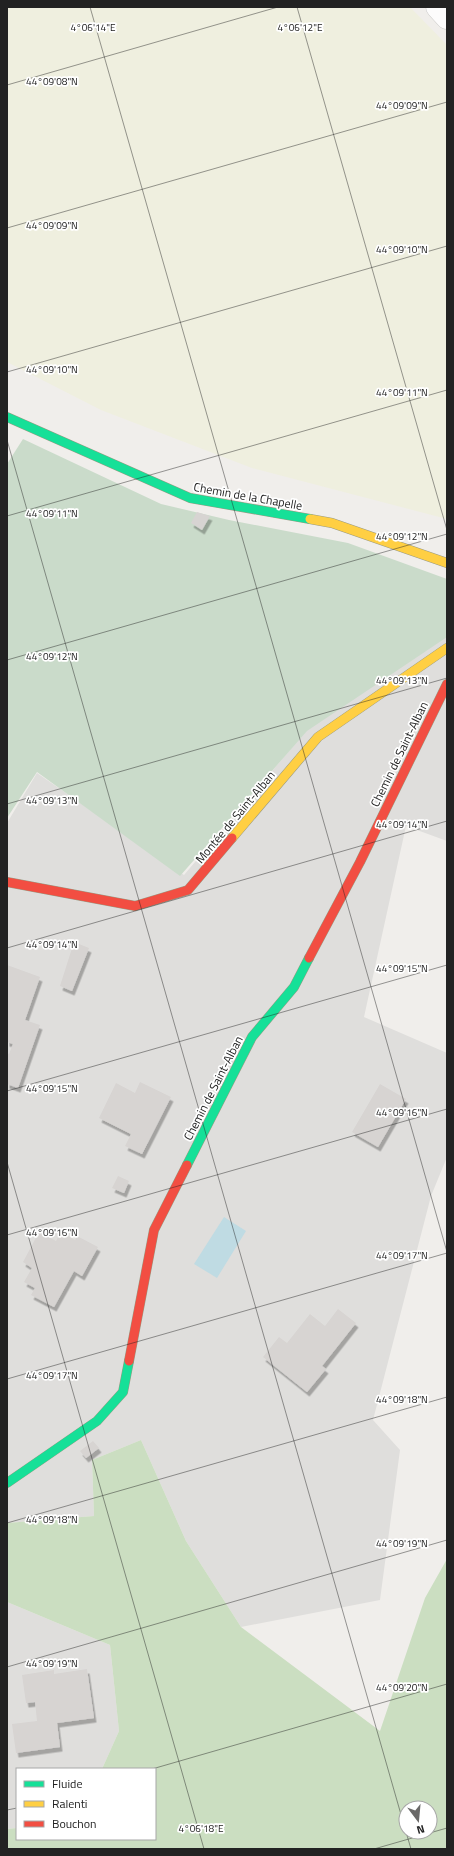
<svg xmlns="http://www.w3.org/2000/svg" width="454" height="1856" font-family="'Titillium Web',sans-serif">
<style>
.residential{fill:#dfdedc}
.farmland{fill:#efefdf}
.forest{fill:#cbdec1;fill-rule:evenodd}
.cemetery{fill:#cadbca}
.water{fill:#bfdbe3}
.building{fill:#d7d4d2;filter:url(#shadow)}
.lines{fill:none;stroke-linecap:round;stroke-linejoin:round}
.street-casing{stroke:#c9c8c7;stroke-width:23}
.fast-casing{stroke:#999a82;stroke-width:10}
.slow-casing{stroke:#999a82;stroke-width:10}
.jam-casing{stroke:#999a82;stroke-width:10}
.street{stroke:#fdfcfc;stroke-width:22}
.fast{stroke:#16e098;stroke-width:9}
.slow{stroke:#ffcf43;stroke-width:9}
.jam{stroke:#f24e42;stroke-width:9}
.ticks{fill:none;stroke:#222;stroke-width:1;stroke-opacity:0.45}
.labels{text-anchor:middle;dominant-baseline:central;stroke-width:3.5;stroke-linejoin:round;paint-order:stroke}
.street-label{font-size:12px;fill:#222;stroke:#fff}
.ticks-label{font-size:10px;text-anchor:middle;fill:#222;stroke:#fff;stroke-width:3.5;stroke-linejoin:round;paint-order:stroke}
</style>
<defs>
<filter id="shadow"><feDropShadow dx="2.5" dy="4.5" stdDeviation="0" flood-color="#0004"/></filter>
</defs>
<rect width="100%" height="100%" fill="#f0eeeb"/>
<path class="residential" d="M 447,635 L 447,841 L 406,826 L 364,1017 L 447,1053 L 447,1157 L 431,1196 L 373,1420 L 400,1450 L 380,1600 L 241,1627 L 186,1541 L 141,1440 L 92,1460 L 94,1516 L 7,1523 L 7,823 L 37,773 L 184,875 L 306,731 Z
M 7,1602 L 110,1645 L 119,1731 L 102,1769 L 17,1769 L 17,1828 L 7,1829 Z"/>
<path class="farmland" d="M 7,7 L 410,7 L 447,45 L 447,519 L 252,468 L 101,410 L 7,362 Z"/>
<path class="forest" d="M 141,1440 L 186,1541 L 241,1627 L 380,1731 L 425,1598 L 447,1559 L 447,1849 L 7,1849 L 7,1829 L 17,1828 L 17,1839 L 155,1839 L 155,1769 L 102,1769 L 119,1731 L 110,1645 L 7,1602 L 7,1523 L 94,1516 L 92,1460 ZM 406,1808 L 430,1808 L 430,1832 L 406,1832 Z"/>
<path class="cemetery" d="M 23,439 L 161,504 L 229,520 L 348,543 L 447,579 L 447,637 L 307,731 L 180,876 L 37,772 L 7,818 L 7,464 Z"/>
<path class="water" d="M 224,1217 L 246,1231 L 217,1278 L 194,1264 Z"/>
<path class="building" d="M 197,512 L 210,516 L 202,530 L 191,523 Z
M 74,942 L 89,948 L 72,991 L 60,986 Z
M 7,965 L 40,977 L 25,1020 L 40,1025 L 18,1088 L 7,1084 L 7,1053 L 9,1054 L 13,1044 L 7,1042 Z
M 140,1082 L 171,1097 L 142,1154 L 125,1146 L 131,1134 L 99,1118 L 116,1083 L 135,1093 Z
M 380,1084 L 406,1099 L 378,1147 L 352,1132 Z
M 118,1176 L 129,1181 L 124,1193 L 112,1188 Z
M 39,1232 L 56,1241 L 61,1232 L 75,1240 L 77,1236 L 98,1247 L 82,1276 L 74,1271 L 54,1307 L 31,1295 L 35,1288 L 24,1282 L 32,1268 L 23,1262 Z
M 338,1309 L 356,1323 L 322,1366 L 326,1369 L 307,1392 L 263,1357 L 279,1337 L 287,1343 L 310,1314 L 325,1326 Z
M 93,1441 L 99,1448 L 86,1458 L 80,1451 Z
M 87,1669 L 94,1718 L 57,1723 L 60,1747 L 16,1753 L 12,1724 L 37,1721 L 35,1702 L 26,1703 L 22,1675 L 54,1670 L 54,1674 Z"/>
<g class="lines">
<g class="street-casing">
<path id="street" d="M 437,7 L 447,18"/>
</g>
<g class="fast-casing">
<path id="fast" d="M 7,417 L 190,498 L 310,519
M 187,1165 L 252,1037 L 294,987 L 309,958
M 7,1483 L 97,1421 L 123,1392 L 129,1361"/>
</g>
<g class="slow-casing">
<path id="slow" d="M 310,519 L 332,523 L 447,563
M 232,838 L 318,737 L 447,648"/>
</g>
<g class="jam-casing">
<path id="jam" d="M 7,882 L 135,906 L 188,890 L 232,838
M 309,958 L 360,862 L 447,684
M 129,1361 L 154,1230 L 187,1165"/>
</g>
<use href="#street" class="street"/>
<use href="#fast" class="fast"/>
<use href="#slow" class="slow"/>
<use href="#jam" class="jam"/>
</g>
<path class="ticks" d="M 90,7 L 447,1252M 297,7 L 447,530M 7,85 L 278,7M 7,228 L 447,102M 7,372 L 447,246M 7,440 L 406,1832M 7,516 L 447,390M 7,660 L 447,534M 7,804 L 447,678M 7,948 L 447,821M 7,1091 L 447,965M 7,1162 L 204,1849M 7,1235 L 447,1109M 7,1379 L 447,1253M 7,1523 L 447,1397M 7,1667 L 447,1540M 152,1769 L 447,1684M 7,1810 L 17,1808M 406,1832 L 411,1849M 374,1849 L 447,1828"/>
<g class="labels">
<g class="street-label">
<text transform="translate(248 496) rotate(10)">Chemin de la Chapelle</text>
<text transform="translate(399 754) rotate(-64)">Chemin de Saint-Alban</text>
<text transform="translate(235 817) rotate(-50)">Montée de Saint-Alban</text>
<text transform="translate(213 1088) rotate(-63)">Chemin de Saint-Alban</text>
</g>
</g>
<g class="ticks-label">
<text x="93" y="31">4°06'14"E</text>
<text x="300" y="31">4°06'12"E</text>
<text x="52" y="85">44°09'08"N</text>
<text x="402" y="109">44°09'09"N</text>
<text x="52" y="229">44°09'09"N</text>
<text x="402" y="253">44°09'10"N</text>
<text x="52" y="373">44°09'10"N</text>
<text x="402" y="396">44°09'11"N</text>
<text x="52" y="517">44°09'11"N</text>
<text x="402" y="540">44°09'12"N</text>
<text x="52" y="660">44°09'12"N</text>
<text x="402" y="684">44°09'13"N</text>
<text x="52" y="804">44°09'13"N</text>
<text x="402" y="828">44°09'14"N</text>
<text x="52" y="948">44°09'14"N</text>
<text x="402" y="972">44°09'15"N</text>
<text x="52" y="1092">44°09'15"N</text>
<text x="402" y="1116">44°09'16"N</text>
<text x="52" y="1236">44°09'16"N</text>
<text x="402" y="1259">44°09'17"N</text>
<text x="52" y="1379">44°09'17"N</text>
<text x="402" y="1403">44°09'18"N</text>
<text x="52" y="1523">44°09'18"N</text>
<text x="402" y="1547">44°09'19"N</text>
<text x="52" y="1667">44°09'19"N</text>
<text x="402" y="1691">44°09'20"N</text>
<text x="201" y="1832">4°06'18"E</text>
</g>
<rect width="454" height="1856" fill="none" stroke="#222222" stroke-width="16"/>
<rect x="16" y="1768" width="140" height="72" fill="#ffffff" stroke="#a7a7a7"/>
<rect x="24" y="1781" width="20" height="6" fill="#16e098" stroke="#a7a7a7"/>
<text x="52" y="1788" font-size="12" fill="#222222">Fluide</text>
<rect x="24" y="1801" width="20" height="6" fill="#ffcf43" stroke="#a7a7a7"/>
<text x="52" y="1808" font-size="12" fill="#222222">Ralenti</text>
<rect x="24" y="1821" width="20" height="6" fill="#f24e42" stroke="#a7a7a7"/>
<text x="52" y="1828" font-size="12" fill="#222222">Bouchon</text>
<g transform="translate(418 1820) rotate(164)"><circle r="19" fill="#ffffff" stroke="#a7a7a7"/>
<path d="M0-3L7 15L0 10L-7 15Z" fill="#6a6968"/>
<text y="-6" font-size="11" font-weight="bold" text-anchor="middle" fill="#222222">N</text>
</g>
</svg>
